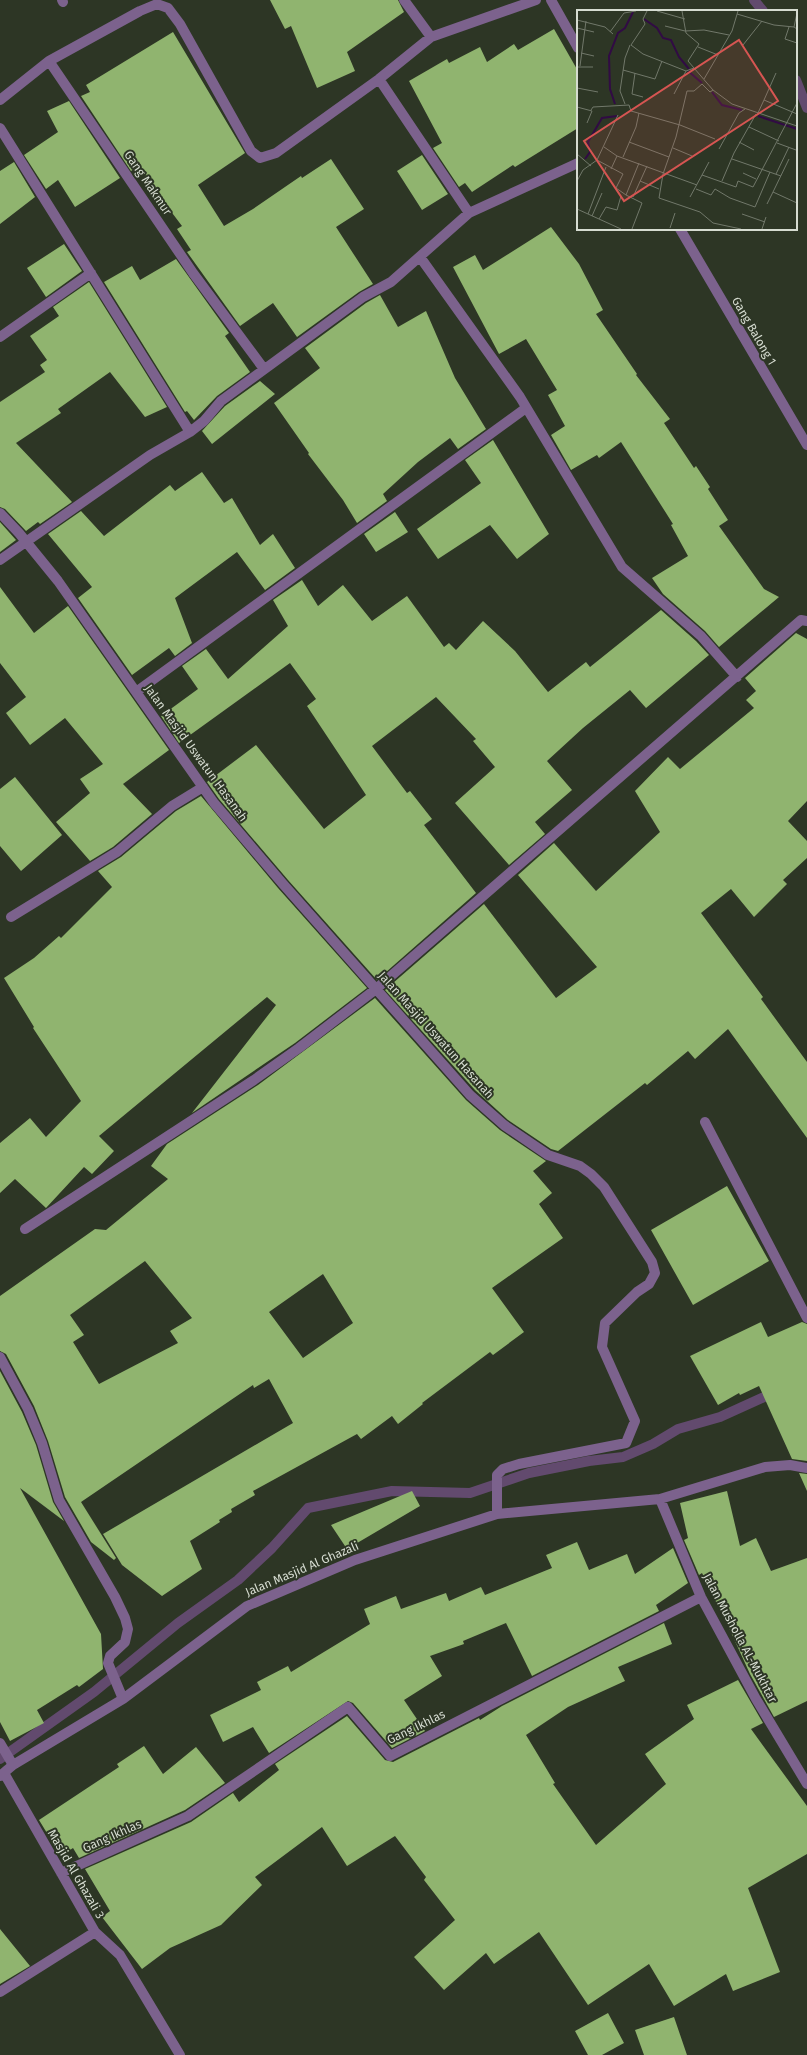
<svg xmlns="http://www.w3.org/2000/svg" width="807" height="2055" font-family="'Fira Sans',sans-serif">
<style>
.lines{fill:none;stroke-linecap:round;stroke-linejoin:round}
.stream{stroke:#624a6e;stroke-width:10}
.building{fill:#90b46f;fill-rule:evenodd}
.minor{stroke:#7c628d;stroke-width:10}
.labels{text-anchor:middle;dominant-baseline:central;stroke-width:4;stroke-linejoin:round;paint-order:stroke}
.street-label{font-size:12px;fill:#d6dcd1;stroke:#2d3625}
.inset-river{fill:none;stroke:#310b44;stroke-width:2}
.inset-road{fill:none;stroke:#71786a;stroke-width:1}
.view{fill:#d65552;fill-opacity:0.15;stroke:#d65552;stroke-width:2}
.inset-edge{fill:none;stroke:#d6dcd1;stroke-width:2}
</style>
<rect width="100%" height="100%" fill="#2d3625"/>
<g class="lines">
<path class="stream" d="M 754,0 L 763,11
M 796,80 L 807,108
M 0,1759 L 94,1692 L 178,1623 L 238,1580 L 272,1548 L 308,1508 L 392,1491 L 470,1493 L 529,1473 L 589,1461 L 623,1457 L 653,1444 L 678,1429 L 720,1417 L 775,1392"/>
</g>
<path class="building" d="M 270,0 L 398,0 L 404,12 L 347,52 L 355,71 L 317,88 L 291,26 L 285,29 Z
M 554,29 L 578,71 L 578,128 L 515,167 L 513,165 L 472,192 L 465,183 L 459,187 L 433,148 L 442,143 L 409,81 L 447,59 L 449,63 L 480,47 L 487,62 L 514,44 L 518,50 Z
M 173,32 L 245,153 L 198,185 L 224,226 L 253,209 L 301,176 L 302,178 L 331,159 L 364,209 L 336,227 L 373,284 L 359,292 L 297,337 L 273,303 L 240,326 L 187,252 L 191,250 L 177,229 L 182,226 L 151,185 L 140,165 L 131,171 L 81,96 L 90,92 L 86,85 Z
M 69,101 L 120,178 L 75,207 L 58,180 L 46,189 L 24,155 L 58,132 L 47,111 Z
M 422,155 L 448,194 L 422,210 L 397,171 Z
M 14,162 L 35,197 L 0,224 L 0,171 Z
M 551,227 L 579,264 L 603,310 L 596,314 L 637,374 L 636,375 L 670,419 L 664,423 L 694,468 L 696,466 L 710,487 L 708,489 L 728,520 L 719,526 L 764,589 L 779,597 L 719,647 L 705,631 L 663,594 L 652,578 L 688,556 L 671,525 L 673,524 L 621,442 L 599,458 L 597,455 L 571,470 L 551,435 L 565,426 L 548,395 L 557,390 L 526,339 L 499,354 L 453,267 L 475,255 L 483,270 Z
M 64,244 L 82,271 L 46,297 L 27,268 Z
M 176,259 L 229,333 L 225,336 L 250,372 L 217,396 L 194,420 L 187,411 L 185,412 L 104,282 L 132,266 L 140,280 Z
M 89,282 L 167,407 L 145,417 L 110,372 L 58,409 L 61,413 L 16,443 L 72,502 L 40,524 L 38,522 L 26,531 L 5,509 L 0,507 L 0,402 L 45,372 L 40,365 L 47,360 L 30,336 L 59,316 L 53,307 Z
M 380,295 L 398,327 L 426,311 L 455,378 L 486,429 L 458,449 L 450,438 L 418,462 L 383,494 L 387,501 L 357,523 L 343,500 L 308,454 L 309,453 L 274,403 L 320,368 L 305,348 L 366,303 Z
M 260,381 L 275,394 L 212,444 L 202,431 L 225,406 Z
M 493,440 L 549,534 L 517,559 L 490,525 L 438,559 L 417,529 L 481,483 L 465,460 Z
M 202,472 L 224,503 L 232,498 L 260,545 L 273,534 L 295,568 L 265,590 L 237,552 L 175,598 L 192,643 L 175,656 L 169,648 L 132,675 L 78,598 L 92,587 L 48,534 L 81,511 L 104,536 L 170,485 L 175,491 Z
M 395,512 L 408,532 L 376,552 L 364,534 Z
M 0,522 L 16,540 L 0,552 Z
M 302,580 L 318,606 L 343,585 L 372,621 L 407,596 L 444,647 L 449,643 L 456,650 L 483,621 L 515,651 L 548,692 L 586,662 L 590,667 L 661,610 L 696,641 L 709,655 L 646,708 L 630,690 L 583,728 L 547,761 L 572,790 L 535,822 L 545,834 L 509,865 L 455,803 L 495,767 L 473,741 L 476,739 L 436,697 L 372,746 L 407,793 L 410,791 L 432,819 L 424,825 L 476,893 L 377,980 L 288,880 L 219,799 L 207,782 L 256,745 L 324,829 L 366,795 L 307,706 L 316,699 L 290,663 L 179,743 L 161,716 L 198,689 L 182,666 L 206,649 L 228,679 L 288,626 L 273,600 Z
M 0,587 L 34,633 L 68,606 L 169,750 L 123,784 L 152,814 L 113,847 L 90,861 L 56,822 L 90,793 L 80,779 L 103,764 L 65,718 L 30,745 L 6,713 L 26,697 L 0,663 Z
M 796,633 L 807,639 L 807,801 L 788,821 L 807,841 L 807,858 L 783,880 L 787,884 L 754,917 L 731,889 L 701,913 L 763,997 L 761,999 L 807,1062 L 807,1138 L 728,1029 L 695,1059 L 688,1051 L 647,1085 L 645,1083 L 558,1151 L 551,1149 L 508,1120 L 475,1090 L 385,990 L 484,904 L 556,998 L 597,967 L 518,875 L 554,843 L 596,891 L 660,832 L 635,791 L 668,757 L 680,769 L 754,708 L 746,700 L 756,691 L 745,678 Z
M 15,777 L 62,835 L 21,871 L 0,846 L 0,789 Z
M 201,796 L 278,888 L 367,988 L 295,1043 L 192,1113 L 276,1005 L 267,997 L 99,1136 L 114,1151 L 92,1174 L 84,1167 L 46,1208 L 15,1179 L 0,1193 L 0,1143 L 30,1118 L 46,1137 L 81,1101 L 33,1028 L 34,1027 L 4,978 L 34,958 L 59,936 L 61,938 L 112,887 L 98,871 L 121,857 L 176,811 Z
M 375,998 L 466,1100 L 500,1130 L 546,1161 L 533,1171 L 552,1193 L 539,1204 L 563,1238 L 492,1288 L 524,1332 L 493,1355 L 490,1352 L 422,1403 L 423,1404 L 398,1424 L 392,1416 L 361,1439 L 357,1434 L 253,1491 L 255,1495 L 231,1509 L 232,1512 L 219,1520 L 220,1522 L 190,1541 L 202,1569 L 162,1596 L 122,1565 L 103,1534 L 293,1423 L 269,1379 L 254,1388 L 253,1385 L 81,1502 L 116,1558 L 114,1560 L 91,1542 L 65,1497 L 48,1441 L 34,1406 L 6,1354 L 0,1351 L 0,1296 L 95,1229 L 106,1230 L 168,1179 L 151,1166 L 167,1144 L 258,1085 ZM 145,1261 L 192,1318 L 170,1331 L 178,1343 L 99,1384 L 73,1342 L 84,1335 L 70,1315 ZM 323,1274 L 353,1323 L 303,1358 L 269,1312 Z
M 727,1186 L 769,1261 L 693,1305 L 651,1230 Z
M 761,1322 L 768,1337 L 802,1322 L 807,1324 L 807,1461 L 792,1459 L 759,1386 L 740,1395 L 739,1393 L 718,1405 L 690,1356 Z
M 0,1371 L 22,1412 L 36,1445 L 53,1502 L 64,1521 L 20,1488 L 101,1634 L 103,1669 L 79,1687 L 77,1685 L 37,1710 L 44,1723 L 10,1741 L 0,1722 Z
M 799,1473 L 807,1474 L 807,1491 Z
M 412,1491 L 420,1506 L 347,1549 L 331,1525 Z
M 727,1491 L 740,1546 L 756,1538 L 771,1571 L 807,1558 L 807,1701 L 774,1717 L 750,1674 L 719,1606 L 718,1606 L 702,1573 L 699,1575 L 684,1540 L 688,1538 L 680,1503 Z
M 577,1542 L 589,1570 L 627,1554 L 635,1574 L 673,1548 L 688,1583 L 656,1605 L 659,1611 L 532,1676 L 506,1623 L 463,1641 L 464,1644 L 430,1656 L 442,1676 L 404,1700 L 425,1731 L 392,1748 L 353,1703 L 348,1701 L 269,1753 L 253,1727 L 223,1742 L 210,1715 L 261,1690 L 257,1682 L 288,1666 L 291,1672 L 370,1624 L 364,1609 L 396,1596 L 401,1609 L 446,1593 L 449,1601 L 481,1587 L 485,1595 L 552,1568 L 546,1555 Z
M 664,1623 L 672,1644 L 618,1667 L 625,1681 L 568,1707 L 526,1735 L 555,1783 L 553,1784 L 596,1845 L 666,1784 L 645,1754 L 694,1719 L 687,1705 L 738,1680 L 763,1723 L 751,1729 L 807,1806 L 807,1854 L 748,1888 L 780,1972 L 733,1991 L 726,1974 L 674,2006 L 649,1964 L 588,2005 L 539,1932 L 494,1964 L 486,1953 L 444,1990 L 414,1957 L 455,1920 L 424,1880 L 426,1877 L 395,1836 L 347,1866 L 322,1827 L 255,1877 L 262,1885 L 221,1925 L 170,1948 L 142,1969 L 102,1917 L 110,1911 L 85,1869 L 191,1822 L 233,1793 L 239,1802 L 279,1770 L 275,1764 L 347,1716 L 385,1760 L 393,1762 L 479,1718 L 480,1720 L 502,1706 Z
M 144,1746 L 163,1774 L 196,1747 L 225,1783 L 185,1810 L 79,1858 L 73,1848 L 61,1856 L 39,1820 L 119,1767 L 117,1764 Z
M 0,1929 L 30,1966 L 0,1984 Z
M 608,2013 L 624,2043 L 602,2055 L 588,2055 L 575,2031 Z
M 674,2017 L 687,2055 L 644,2055 L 635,2030 Z"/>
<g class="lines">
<path class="minor" d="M 62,0 L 63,2
M 404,0 L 431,37
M 551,0 L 578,48
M 49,61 L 140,11 L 157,4 L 168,8 L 180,24 L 251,151 L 260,158 L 276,153 L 379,79 L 431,37 L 536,0
M 379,79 L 469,213
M 0,100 L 49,61 L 193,273 L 264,369
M 0,128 L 190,432
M 680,229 L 807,445
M 420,257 L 520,397 L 622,567 L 701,636 L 737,677
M 0,337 L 91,273
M 0,513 L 19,533 L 58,581 L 214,803 L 283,884 L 470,1095 L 504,1125 L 548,1155 L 580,1166 L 591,1174 L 604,1187 L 652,1262 L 655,1273 L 649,1284 L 637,1292 L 605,1323 L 602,1347 L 635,1421 L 626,1443 L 519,1464 L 503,1469 L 497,1475 L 497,1514
M 0,560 L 150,455 L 190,432 L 204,421 L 221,401 L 363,297 L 391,282 L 469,213 L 578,163
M 136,692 L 526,408
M 11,917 L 117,852 L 172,806 L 203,787
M 705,1122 L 807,1318
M 25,1229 L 254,1080 L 299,1048 L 376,989 L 801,620 L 807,621
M 0,1357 L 28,1409 L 42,1443 L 59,1500 L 115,1597 L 125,1618 L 128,1629 L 125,1642 L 110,1656 L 108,1663 L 123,1699
M 660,1499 L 701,1597 L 756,1699 L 807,1784
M 0,1743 L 13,1765
M 0,1776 L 13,1765 L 123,1699 L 247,1606 L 355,1560 L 497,1514 L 660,1499 L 765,1467 L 790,1465 L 807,1468
M 61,1873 L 188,1816 L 348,1707 L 390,1756 L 701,1597
M 95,1932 L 120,1955 L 180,2055
M 0,1992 L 95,1932 L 4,1773"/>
</g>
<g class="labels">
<g class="street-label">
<text transform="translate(148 183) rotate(56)">Gang Makmur</text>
<text transform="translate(754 331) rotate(60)">Gang Balong 1</text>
<text transform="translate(196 753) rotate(54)">Jalan Masjid Uswatun Hasanah</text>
<text transform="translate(436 1035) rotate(48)">Jalan Masjid Uswatun Hasanah</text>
<text transform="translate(302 1569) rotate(-23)">Jalan Masjid Al Ghazali</text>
<text transform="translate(740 1638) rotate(62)">Jalan Musholla AL-Mukhtar</text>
<text transform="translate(416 1727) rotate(-26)">Gang Ikhlas</text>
<text transform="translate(112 1836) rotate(-24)">Gang Ikhlas</text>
<text transform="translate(76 1874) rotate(60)">Masjid Al Ghazali 3</text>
</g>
</g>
<g transform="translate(577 10)">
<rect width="220" height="220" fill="#2d3625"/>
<path class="inset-river" d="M 67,9 L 80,18 L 86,28 L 94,30 L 102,47 L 112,59M 111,61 L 125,73M 135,82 L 145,95 L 165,100M 38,94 L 33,79 L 32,46 L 41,23 L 48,18 L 56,2M 181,106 L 220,119M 8,149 L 13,142 L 11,132 L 25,108 L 40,106"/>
<path class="inset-road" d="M 70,1 L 66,9 L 68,14 L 54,35 L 66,44 L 109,61 L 117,58 L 136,80 L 155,94 L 220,116M 80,1 L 108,9M 105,1 L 109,23 L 122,34 L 111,51 L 117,58M 220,3 L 217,17 L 220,19M 160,4 L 197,15 L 217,17M 0,10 L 28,17 L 36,24M 88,16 L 108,21 L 127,20 L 152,25M 212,17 L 208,29 L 220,33M 0,18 L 17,22M 33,22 L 47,3 L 59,1M 166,35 L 185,11M 121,37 L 141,45M 4,43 L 17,46M 3,56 L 9,11M 0,57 L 16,57M 46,60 L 78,69 L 85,51M 58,63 L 55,84 L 66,87M 127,69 L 155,21 L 161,1M 0,78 L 21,82M 136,80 L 133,82 L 125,74 L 117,81 L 110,81 L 99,127 L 86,164 L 82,188 L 123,202 L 136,213 L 164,219M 97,84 L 109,61M 187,90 L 199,63M 48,94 L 43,81 L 48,48 L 53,35M 0,97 L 15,101 L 10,113M 14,100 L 16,97 L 52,95 L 54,101 L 103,115 L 138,129M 180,105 L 187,90 L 220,104M 172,117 L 202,131M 52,132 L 92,147M 162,132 L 177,140M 200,133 L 219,140M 27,137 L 40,146 L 120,175M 96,138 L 115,146M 142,139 L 162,103 L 168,99M 0,144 L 14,156M 46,147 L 59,117 L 62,103M 155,149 L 204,166M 212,149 L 196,182 L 220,193M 20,150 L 46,164 L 39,178 L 49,185M 132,152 L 125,165 L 159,177 L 161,171 L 176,177 L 220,93M 34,159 L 40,146M 166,163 L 179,169M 199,164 L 212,137M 0,171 L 6,160 L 20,150 L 41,105M 63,171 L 82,179M 145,171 L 157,143 L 179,104M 119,179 L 134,185 L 138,179 L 153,188 L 178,197 L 193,162M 56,187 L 70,156M 113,187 L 125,165M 190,194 L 196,182M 0,199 L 44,219M 11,204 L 29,157M 165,204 L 188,212M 15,206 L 25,183M 22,209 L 29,197 L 40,200 L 44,186M 93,218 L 98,203M 55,219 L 65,193 L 49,185 L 62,153M 185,219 L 189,207"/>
<path class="view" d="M 162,30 L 201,91 L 47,191 L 7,131 Z"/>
<rect width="220" height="220" class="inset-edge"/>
</g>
</svg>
